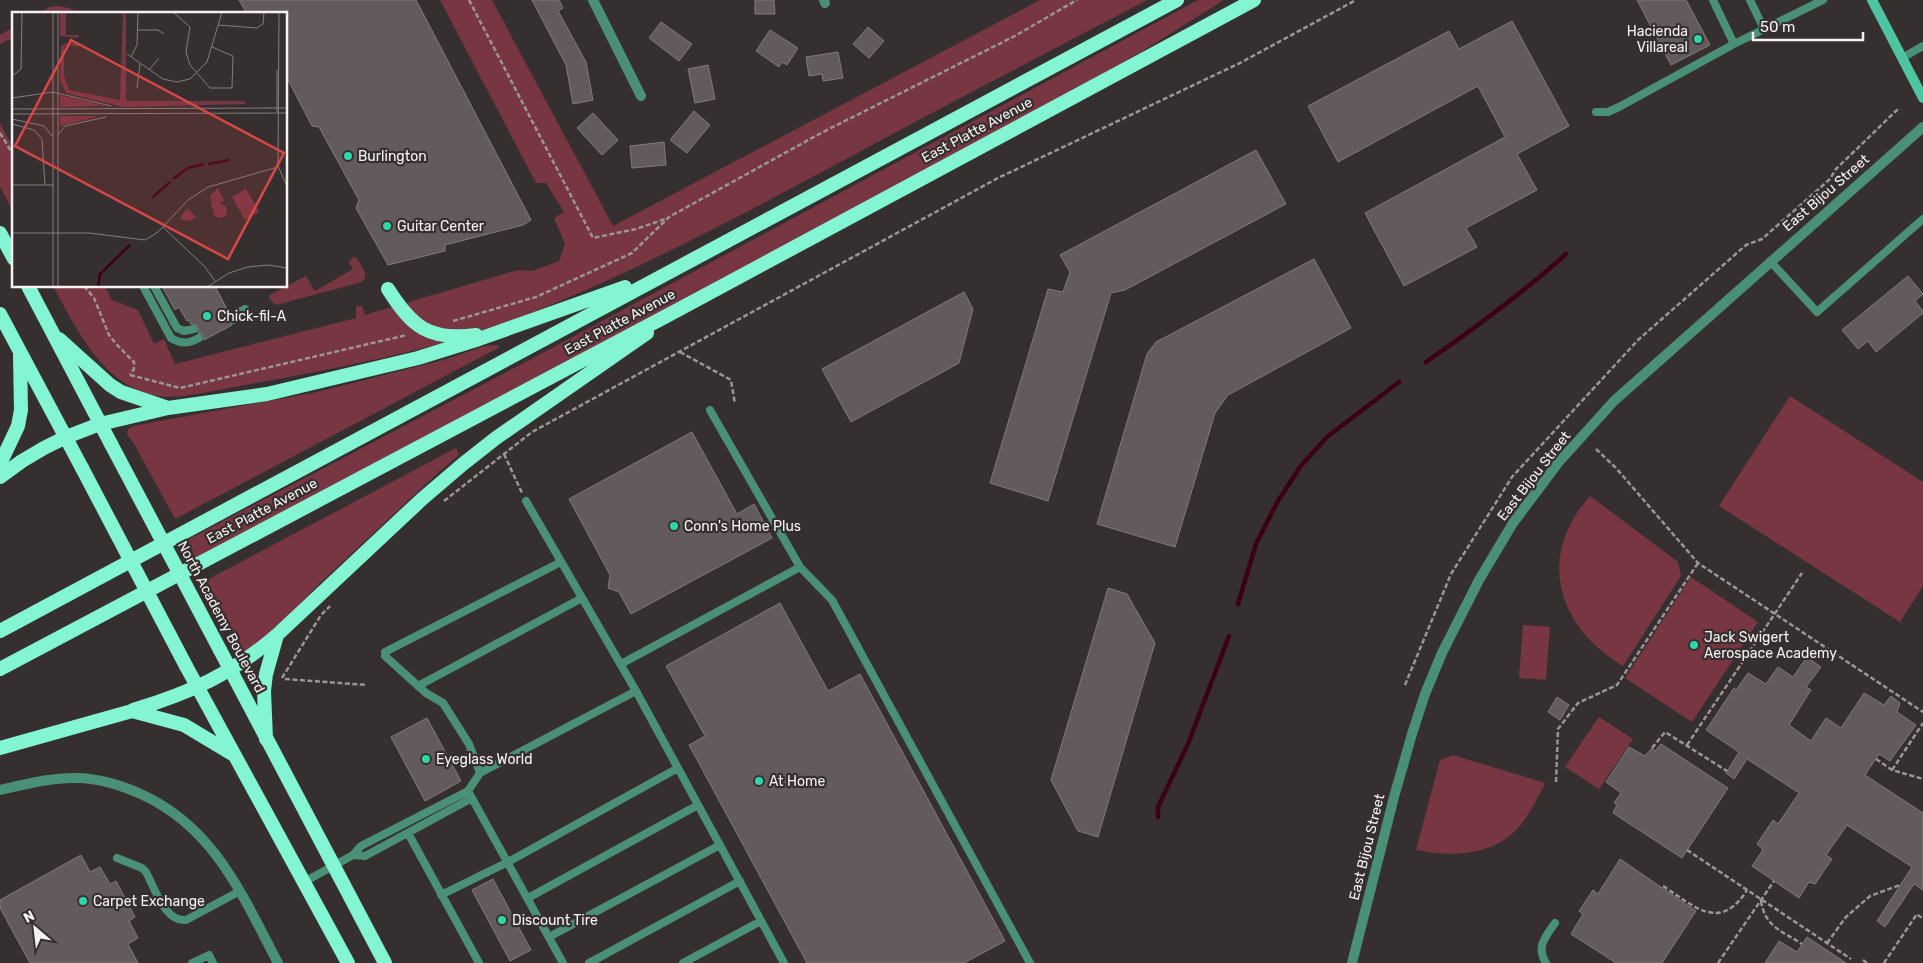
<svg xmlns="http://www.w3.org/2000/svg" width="1923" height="963" font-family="Rubik,sans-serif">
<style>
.green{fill:#783643}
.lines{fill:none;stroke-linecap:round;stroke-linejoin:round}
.stream{stroke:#3c0013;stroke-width:4.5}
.building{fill:#635a5b;stroke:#82797a}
.path{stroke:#9b9595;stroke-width:2.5;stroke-dasharray:5 2.5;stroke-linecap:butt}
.service{stroke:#4a8f78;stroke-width:8}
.minor{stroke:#4a8f78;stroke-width:10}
.tertiary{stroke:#4a8f78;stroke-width:10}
.secondary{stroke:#4ec4a0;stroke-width:10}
.trunk{stroke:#84f5d2;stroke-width:14}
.trunk-bridge{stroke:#84f5d2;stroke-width:14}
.poi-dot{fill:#30d4a9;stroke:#362f30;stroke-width:2}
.labels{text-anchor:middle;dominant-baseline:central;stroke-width:4.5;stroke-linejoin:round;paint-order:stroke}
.poi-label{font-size:14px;fill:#f7f2f2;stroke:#362f30;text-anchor:start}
.street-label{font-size:14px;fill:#f7f2f2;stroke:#362f30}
.inset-river{fill:none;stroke:#3c0013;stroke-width:2.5}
.inset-road{fill:none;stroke:#837d7e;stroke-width:1}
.view{fill:#db4646;fill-opacity:0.15;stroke:#db4646;stroke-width:2.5}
.inset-edge{fill:none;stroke:#f7f2f2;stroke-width:2.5}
</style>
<rect width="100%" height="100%" fill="#362f30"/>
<path class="green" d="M 440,0 L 492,0 L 613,226 L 1040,0 L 1147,0 C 1047,53 947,104 848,158 C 741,215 634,273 521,317 C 417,357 305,373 197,394 C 185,396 172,398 159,396 C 104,388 77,330 53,286 L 105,286 L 112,300 L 138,310 L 154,344 L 164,339 L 175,364 L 356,318 L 356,307 L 362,305 L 365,315 L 518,270 L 533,271 L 559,261 L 565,244 L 554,218 L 564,212 L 546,183 L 536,183 Z
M 1198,0 L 1224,0 L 1141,52 L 1111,69 L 572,361 L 197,561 L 187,540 L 554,347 Z
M 57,6 L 69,8 L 75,11 L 75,14 L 38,14 L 49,7 Z
M 14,27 L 14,37 L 0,44 L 0,35 Z
M 0,123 L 14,149 L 14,213 L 0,187 Z
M 356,257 L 365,272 L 365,278 L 362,282 L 276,305 L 269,299 L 270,295 L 306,276 L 315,291 L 353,269 L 349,262 L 352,258 Z
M 496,345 L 500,347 L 175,519 L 133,442 L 127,435 L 128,429 L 133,426 L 317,392 L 447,359 L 484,346 Z
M 1790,396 L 1923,482 L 1923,586 L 1900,622 L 1719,506 Z
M 456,448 L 459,455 L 441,470 L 319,584 L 269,636 L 244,655 L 240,652 L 240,647 L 207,580 Z
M 1590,496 L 1678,562 L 1681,576 L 1623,666 C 1557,627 1536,556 1590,496 Z
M 1691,577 L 1758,622 L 1692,722 L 1625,678 Z
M 1523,625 L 1550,627 L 1546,680 L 1519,678 Z
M 1599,717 L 1633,739 L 1599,789 L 1565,767 Z
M 1453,755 L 1545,783 C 1536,801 1527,821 1512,834 C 1487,856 1446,857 1416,850 L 1440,760 Z"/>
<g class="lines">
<path class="stream" d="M 1426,362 C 1475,328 1522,294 1566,254
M 1238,604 L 1256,544 L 1278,501 L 1300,467 L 1327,437 L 1399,382
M 1158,817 L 1158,807 L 1188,744 L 1229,636"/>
</g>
<path class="building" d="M 239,0 L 416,0 L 531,220 L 523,225 L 445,245 L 445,251 L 388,265 L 356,208 L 359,200 L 319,127 L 312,126 L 286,76 L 286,14 L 247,14 Z
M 532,0 L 559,0 L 563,8 L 558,11 L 586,62 L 593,100 L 573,104 L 566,65 Z
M 755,0 L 774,0 L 775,14 L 755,14 Z
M 1637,0 L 1686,0 L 1710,45 L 1671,65 Z
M 1512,21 L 1569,126 L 1517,154 L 1537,190 L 1466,228 L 1477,247 L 1404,286 L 1365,213 L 1505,137 L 1478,86 L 1338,162 L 1308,106 L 1449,31 L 1459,49 Z
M 661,22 L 692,44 L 679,61 L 649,38 Z
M 868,27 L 884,41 L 869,58 L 853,44 Z
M 770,30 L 798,48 L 787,65 L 782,62 L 779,67 L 756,51 Z
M 838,52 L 843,78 L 823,81 L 822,74 L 809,76 L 806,57 Z
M 708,65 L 715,99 L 695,103 L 688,69 Z
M 694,111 L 710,125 L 687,153 L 670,140 Z
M 593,113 L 618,140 L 602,155 L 577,128 Z
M 664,142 L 666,165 L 632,168 L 630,146 Z
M 1256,150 L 1286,204 L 1125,290 L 1111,293 L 1048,501 L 990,483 L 1048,289 L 1063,292 L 1070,272 L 1060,255 Z
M 1314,259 L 1351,328 L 1228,395 L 1215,413 L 1175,547 L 1097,524 L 1147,354 L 1156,342 Z
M 1908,276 L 1923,294 L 1915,301 L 1923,311 L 1923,313 L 1876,352 L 1868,341 L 1858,349 L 1842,330 Z
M 162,286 L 215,286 L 230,315 L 228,322 L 232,325 L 204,340 L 204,335 L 198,333 L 198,326 L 191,324 L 189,320 L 187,321 L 179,307 L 175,310 Z
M 964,292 L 973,309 L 959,363 L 851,422 L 822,369 Z
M 692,432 L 737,514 L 754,504 L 772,538 L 631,614 L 619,592 L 608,588 L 610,575 L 569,499 Z
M 1108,588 L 1127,594 L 1155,643 L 1098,837 L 1078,831 L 1051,780 Z
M 780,603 L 828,691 L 860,674 L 1005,941 L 964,963 L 807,963 L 689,745 L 705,736 L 666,666 Z
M 1807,657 L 1821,667 L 1806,687 L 1811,690 L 1789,725 L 1811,741 L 1826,718 L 1841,728 L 1864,693 L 1884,705 L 1891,696 L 1900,703 L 1897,712 L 1916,725 L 1890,761 L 1879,754 L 1865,775 L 1923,813 L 1923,890 L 1914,884 L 1885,927 L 1877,921 L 1912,867 L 1847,825 L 1826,855 L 1832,859 L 1815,884 L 1809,882 L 1799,898 L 1752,866 L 1763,850 L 1757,844 L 1773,820 L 1778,824 L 1799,793 L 1747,759 L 1734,779 L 1726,773 L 1739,752 L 1706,730 L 1734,688 L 1736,690 L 1748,673 L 1766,684 L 1778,667 L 1793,677 Z
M 1557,697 L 1569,705 L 1560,720 L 1548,712 Z
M 427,718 L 461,781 L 425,801 L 391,737 Z
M 1661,744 L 1728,788 L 1682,858 L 1613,813 L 1617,805 L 1614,803 L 1621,793 L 1606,782 L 1629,747 L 1645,756 L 1652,748 L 1655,751 Z
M 81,855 L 90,872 L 100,867 L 110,884 L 116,881 L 135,917 L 129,921 L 138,938 L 128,944 L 138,963 L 30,963 L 0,908 L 0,900 Z
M 1620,859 L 1696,911 L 1662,963 L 1616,963 L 1571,934 L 1583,914 L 1579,911 L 1593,890 L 1598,894 Z
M 493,879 L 531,950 L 510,961 L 472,890 Z
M 1807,937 L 1846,963 L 1765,963 L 1779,941 L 1797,952 Z"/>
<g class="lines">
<path class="path" d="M 469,0 L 593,238 L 636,229 L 668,218
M 0,133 L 14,156
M 84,286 L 94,298 L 109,335 L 118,346 L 134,362 L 134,369 L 130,375
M 453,321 L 536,297 L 632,253 L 669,217 L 821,133 L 1013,37 L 1077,0
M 680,352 L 731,380 L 735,404
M 130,375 L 180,388 L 407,335
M 1596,449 L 1616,468 L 1698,563 L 1923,712
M 504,454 L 522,493
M 444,501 L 532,432 L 998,178 L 1240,63 L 1356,0
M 282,678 L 321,615 L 330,606
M 285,679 L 367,685
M 1405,685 L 1451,574 L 1512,477 L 1638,340 L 1746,245 L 1762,239 L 1830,179 L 1836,169 L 1899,108
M 1687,745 L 1802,573
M 1652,748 L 1665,732 L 1727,771
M 1876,759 L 1892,770 L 1923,779
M 1892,770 L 1923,723
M 1556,782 L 1558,729 L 1578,703 L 1617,685 L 1698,563
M 1687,850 L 1851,959
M 1663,886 C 1694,906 1720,933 1747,890
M 1761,901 C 1765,927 1782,931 1802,944
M 1827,943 L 1846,917 L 1870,896 L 1900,885
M 1863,960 L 1867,963
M 1718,963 L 1774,881
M 1884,963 L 1917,914 L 1923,919"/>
<path class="service" d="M 1713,0 L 1734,44 L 1823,0
M 1750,0 L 1764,29
M 1902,58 L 1923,46
M 1596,112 L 1608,112 L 1619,107 L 1734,44
M 1770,261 L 1817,312 L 1923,219
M 143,286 L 171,338 C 181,344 188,344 199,338
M 154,286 L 177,328 L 184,331 L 194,329
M 233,320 L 238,313 L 245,309
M 710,410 L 800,567 L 832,600 L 1030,963
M 526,501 L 636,691 L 784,963
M 385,652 L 561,562
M 385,656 L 426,693 L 443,703 L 469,744 L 480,773
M 621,664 L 800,567
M 418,686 L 582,598
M 468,791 L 563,963
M 408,833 L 479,963
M 353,855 L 365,856 L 472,798
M 117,858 L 142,868 L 146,872 C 155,889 165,922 186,920 L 240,891
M 304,882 L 353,855 L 361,846 L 468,791 L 480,773 L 636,691
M 441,895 L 508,862 L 678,768
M 528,898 L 698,805
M 549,937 L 720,845
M 192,963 L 209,955 L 213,963
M 589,963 L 740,881
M 683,963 L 761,921
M 1546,963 C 1536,947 1545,937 1555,923"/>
<path class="minor" d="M 593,0 L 641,96
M 824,0 L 825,3
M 0,790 C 26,784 53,777 79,778 C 103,779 124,786 145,796 C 216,830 243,897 278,963"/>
<path class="tertiary" d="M 1352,963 L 1394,797 L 1412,734 L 1425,694 L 1442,653 L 1479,580 L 1513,523 L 1558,463 L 1614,401 L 1923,127"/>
<path class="secondary" d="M 1872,0 L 1923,98"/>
<path class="trunk" d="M 0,233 L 14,259
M 28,286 L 111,444
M 388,289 C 412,327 429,341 476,335
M 0,314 L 82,468
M 59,339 L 110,385 L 121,392 L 165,407
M 0,464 L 18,426 L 21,410 L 20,355
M 0,477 L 22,461 L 44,448 L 66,437 L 100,424 L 168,408 L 267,394 L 418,358 L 479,339 L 625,287
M 0,631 L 1177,0
M 220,650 L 385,963
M 186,666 L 348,963
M 0,669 L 674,312 L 1254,0
M 133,710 C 190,693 232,674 277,635
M 266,739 L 264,691 L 266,674 L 277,635 L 422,499 L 463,464 L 496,438 L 647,333
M 0,748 L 132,711 L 184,725 L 234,755"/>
<path class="trunk-bridge" d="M 111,444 L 220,650
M 82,468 L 186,666"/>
</g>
<g class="poi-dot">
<circle cx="1698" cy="39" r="5"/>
<circle cx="348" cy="156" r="5"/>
<circle cx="387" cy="226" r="5"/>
<circle cx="207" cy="316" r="5"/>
<circle cx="674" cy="526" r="5"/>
<circle cx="1694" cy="645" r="5"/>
<circle cx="426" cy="759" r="5"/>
<circle cx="759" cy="781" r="5"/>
<circle cx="83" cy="901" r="5"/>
<circle cx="502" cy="920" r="5"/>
</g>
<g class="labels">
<g class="poi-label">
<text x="1688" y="31" text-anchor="end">Hacienda<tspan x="1688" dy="16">Villareal</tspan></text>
<text x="358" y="156">Burlington</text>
<text x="397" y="226">Guitar Center</text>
<text x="217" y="316">Chick-fil-A</text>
<text x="684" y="526">Conn's Home Plus</text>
<text x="1704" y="637">Jack Swigert<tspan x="1704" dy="16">Aerospace Academy</tspan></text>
<text x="436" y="759">Eyeglass World</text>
<text x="769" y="781">At Home</text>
<text x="93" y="901">Carpet Exchange</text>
<text x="512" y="920">Discount Tire</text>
</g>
<g class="street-label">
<text transform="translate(977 130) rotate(-28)">East Platte Avenue</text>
<text transform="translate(1826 193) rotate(-41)">East Bijou Street</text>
<text transform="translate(620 322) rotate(-28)">East Platte Avenue</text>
<text transform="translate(1534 476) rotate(-52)">East Bijou Street</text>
<text transform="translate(262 511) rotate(-28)">East Platte Avenue</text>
<text transform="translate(221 617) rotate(62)">North Academy Boulevard</text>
<text transform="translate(1367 847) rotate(-76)">East Bijou Street</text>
</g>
</g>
<g transform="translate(12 12)">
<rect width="275" height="275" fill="#362f30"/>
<path d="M 48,0 L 54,0 L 54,23 L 67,23 L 66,26 L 48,24 ZM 111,0 L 114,0 L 114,89 L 232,89 L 234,92 L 112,95 L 54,81 L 48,67 L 49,34 L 52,32 L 64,31 L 67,34 L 54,33 L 52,36 L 52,64 L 57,78 L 108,88 ZM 48,83 L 93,94 L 48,95 ZM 48,104 L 84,104 L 84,105 L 48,114 ZM 206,176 L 212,189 L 200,197 L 198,184 ZM 234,177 L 247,200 L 233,208 L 220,185 ZM201 199a7 7 0 1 1 14 0a7 7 0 1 1-14 0ZM 174,197 L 176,197 L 184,205 L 178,209 L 168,207 Z" fill="#783643"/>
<path class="inset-river" d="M 196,152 L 218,148M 161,167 L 176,156 L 192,152M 140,186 L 158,170M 86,275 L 88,262 L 118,233"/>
<path class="inset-road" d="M 41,0 L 41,275M 161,0 L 178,15 L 174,40 L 178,53 L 198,76 L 220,76 L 221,44 L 200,35M 267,0 L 266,154 L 275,174M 206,13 L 245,16 L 251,12 L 252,0M 125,18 L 146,18 L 152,22M 115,42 L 151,67 L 165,70 L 178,67 L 195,50 L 210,0M 119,45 L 125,33 L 126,0M 137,58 L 147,46M 0,64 L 9,57 L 10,0M 125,76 L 128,52M 0,86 L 41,80 L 99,94M 0,97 L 275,96M 265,100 L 265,58M 0,102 L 275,101M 0,107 L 32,114 L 40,124M 0,112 L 22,118 L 30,127 L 33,173M 46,123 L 53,114 L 94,105M 0,173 L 42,173M 151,215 L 193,255 L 203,269M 0,221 L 77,221 L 133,228 L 146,220 L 176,188 L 196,175 L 266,155M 46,275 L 46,0M 195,275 L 217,261 L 236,255 L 256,253 L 275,256"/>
<path class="view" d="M 59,28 L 272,141 L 216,247 L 3,134 Z"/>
<rect width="275" height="275" class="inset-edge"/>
</g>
<g transform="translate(35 928) rotate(332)" stroke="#362f30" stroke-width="4" paint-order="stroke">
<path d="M0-4L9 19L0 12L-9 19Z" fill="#f7f2f2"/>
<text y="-8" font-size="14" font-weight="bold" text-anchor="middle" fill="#f7f2f2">N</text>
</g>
<path d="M1753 32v8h110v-8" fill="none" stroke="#f7f2f2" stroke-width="2.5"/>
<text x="1760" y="32" font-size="15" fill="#f7f2f2" stroke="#362f30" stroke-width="4" paint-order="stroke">50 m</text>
</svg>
